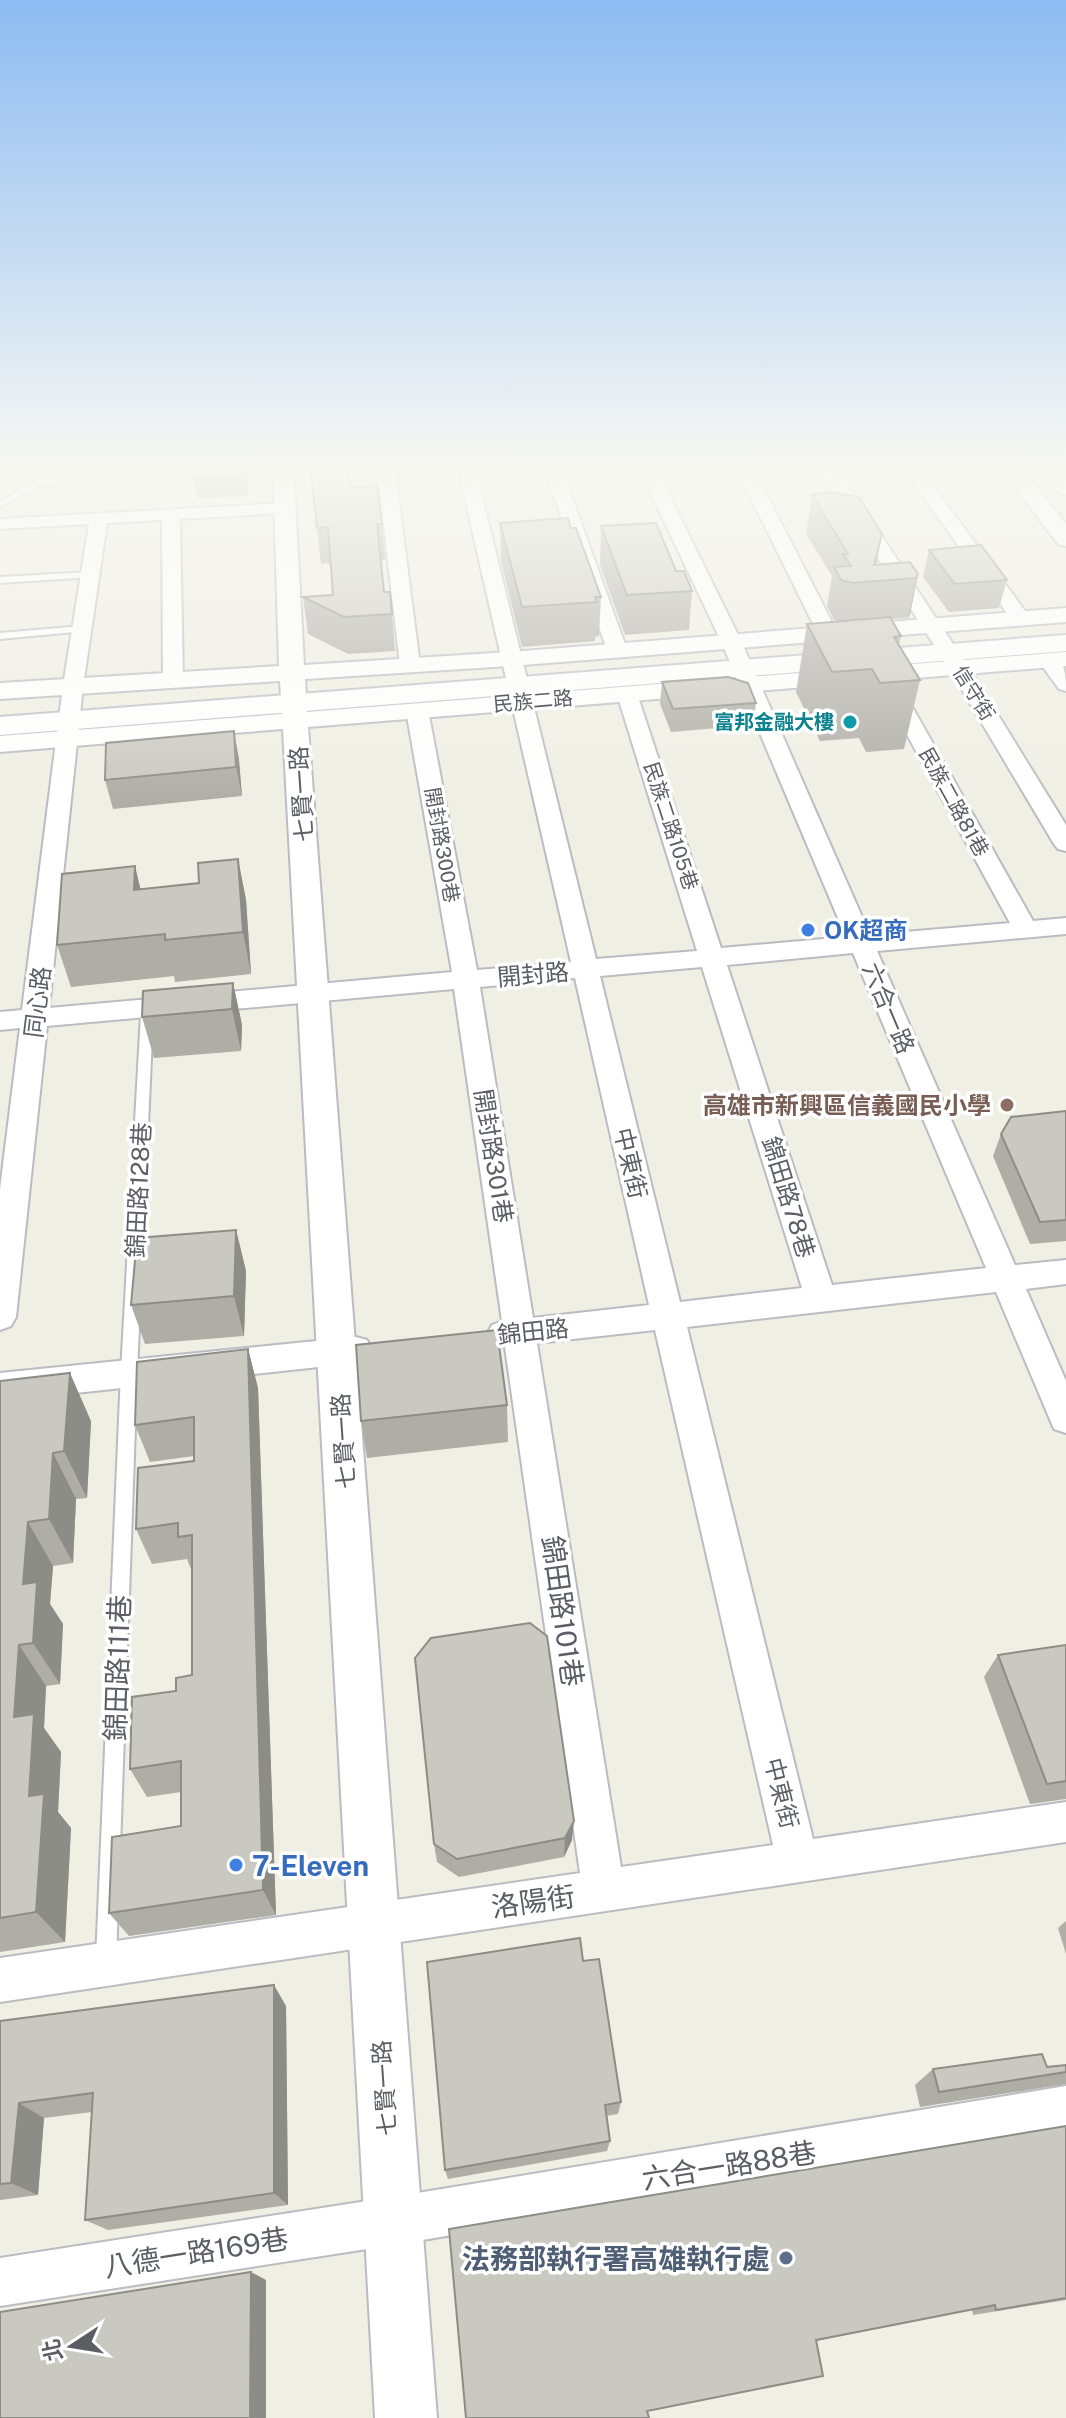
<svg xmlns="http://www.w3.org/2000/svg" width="1066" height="2418" font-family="'Public Sans','Noto Sans TC',sans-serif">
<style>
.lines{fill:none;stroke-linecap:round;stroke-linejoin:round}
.service-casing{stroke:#bbbcc3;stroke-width:4}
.minor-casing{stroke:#bbbcc3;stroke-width:4}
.tertiary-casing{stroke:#bbbcc3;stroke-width:4}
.secondary-casing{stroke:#bec0c8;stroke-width:4}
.service{fill:#fff;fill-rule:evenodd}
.minor{fill:#fff;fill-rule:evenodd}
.tertiary{fill:#fff;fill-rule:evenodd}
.secondary{fill:#fff;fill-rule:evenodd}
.wall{fill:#aeada6}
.shaded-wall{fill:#8d8d87}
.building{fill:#cac9c1;stroke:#8d8d87;stroke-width:2}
.culture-dot{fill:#0f9aa8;stroke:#fff;stroke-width:3}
.shop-dot{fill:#3f7fe0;stroke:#fff;stroke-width:3}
.education-dot{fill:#8d6e63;stroke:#fff;stroke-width:3}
.service-dot{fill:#5c6f8a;stroke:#fff;stroke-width:3}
.labels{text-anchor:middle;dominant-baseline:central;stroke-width:7;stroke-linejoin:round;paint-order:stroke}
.far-street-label{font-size:20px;fill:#5c5e65;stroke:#fff}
.far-culture-label{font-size:20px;font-weight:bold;fill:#0d838f;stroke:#fff;text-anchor:end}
.street-label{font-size:24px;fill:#5c5e65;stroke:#fff}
.shop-label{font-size:24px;font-weight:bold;fill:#366cbe;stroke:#fff;text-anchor:start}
.education-label{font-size:24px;font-weight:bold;fill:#785e54;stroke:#fff;text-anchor:end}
.near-street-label{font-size:28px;fill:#5c5e65;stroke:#fff}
.near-shop-label{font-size:28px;font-weight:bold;fill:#366cbe;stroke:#fff;text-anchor:start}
.near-service-label{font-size:28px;font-weight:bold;fill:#4e5e75;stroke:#fff;text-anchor:end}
</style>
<rect width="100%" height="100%" fill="#efefe4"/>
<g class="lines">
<g class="service-casing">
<path id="service" d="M 54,469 L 61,471 L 48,480 L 103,476 L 107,478 L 103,480 L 39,485 L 0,507 L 0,502 Z
M 91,572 L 94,573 L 94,577 L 0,583 L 0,577 Z
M 82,626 L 87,629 L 85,631 L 0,639 L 0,633 Z
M 147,1010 L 153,1014 L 137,1372 L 116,1960 L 113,1967 L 106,1970 L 99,1967 L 96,1960 L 121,1372 L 141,1014 Z"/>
</g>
<g class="minor-casing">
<path id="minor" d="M 305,464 L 394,464 L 420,665 L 417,669 L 410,671 L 400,665 L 377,468 L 284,476 L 275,471 L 284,466 Z
M 457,464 L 474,464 L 596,959 L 697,951 L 617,694 L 627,688 L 637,694 L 721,948 L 846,937 L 721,641 L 637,464 L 654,464 L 741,641 L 870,935 L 1010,923 L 881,687 L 891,681 L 901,687 L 1033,921 L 1066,918 L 1066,934 L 877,951 L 1015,1265 L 1066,1260 L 1066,1284 L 1026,1289 L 1066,1381 L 1066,1433 L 1054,1429 L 996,1292 L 687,1327 L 813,1839 L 1066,1802 L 1066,1842 L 0,2002 L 0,1958 L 580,1873 L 505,1347 L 492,1343 L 487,1334 L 492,1325 L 502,1321 L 454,989 L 47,1026 L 16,1317 L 11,1326 L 0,1330 L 0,1189 L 20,1028 L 0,1030 L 0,1012 L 22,1010 L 63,686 L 89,524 L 0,529 L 0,519 L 287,503 L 296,508 L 287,513 L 180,519 L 183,680 L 173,686 L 163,680 L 162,520 L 107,523 L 83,686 L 49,1008 L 452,972 L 406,710 L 417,704 L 428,710 L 477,970 L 571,962 ZM 853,953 L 986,1268 L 832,1285 L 727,965 ZM 702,967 L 802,1288 L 680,1302 L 600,976 ZM 575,978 L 649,1305 L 533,1318 L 480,987 ZM 655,1330 L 773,1845 L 621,1867 L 537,1343 Z
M 543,464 L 560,464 L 627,650 L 624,654 L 617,656 L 607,650 Z
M 734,464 L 751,464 L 838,634 L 835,638 L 821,638 L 818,634 Z
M 817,464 L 834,464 L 969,668 L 1066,825 L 1066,851 L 1058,849 L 1054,844 L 949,668 Z
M 900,464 L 917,464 L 1028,615 L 1031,619 L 1028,623 L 1014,623 Z
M 1048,654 C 1066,658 1066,676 1066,691 L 1059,689 L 1038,660 Z
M 356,1337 L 367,1340 L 372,1350 L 367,1360 L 356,1363 L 0,1401 L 0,1373 Z
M 1066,2086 L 1066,2132 L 393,2245 L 0,2306 L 0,2258 L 393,2197 Z"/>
</g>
<g class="tertiary-casing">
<path id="tertiary" d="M 273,464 L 293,464 L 304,665 L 510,652 L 1066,608 L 1066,622 L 510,666 L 305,679 L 307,712 L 1066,652 L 1066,666 L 308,727 L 437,2418 L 375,2418 L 283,729 L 0,752 L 0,736 L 282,714 L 280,681 L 0,699 L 0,683 L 279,666 Z
M 998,464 L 1019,464 L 1066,524 L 1066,546 L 1058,544 Z
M 1035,464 L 1056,464 L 1066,476 L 1066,495 L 1059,493 Z"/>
</g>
<g class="secondary-casing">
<path id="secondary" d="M 1066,635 L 1066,651 L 0,735 L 0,717 Z"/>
</g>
<use href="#service" class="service"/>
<use href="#minor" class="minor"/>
<use href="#tertiary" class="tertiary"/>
<use href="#secondary" class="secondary"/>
</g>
<path class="wall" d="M 195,464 L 249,464 L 247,496 L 197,498 L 193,478 Z
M 310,464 L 351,487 L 382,524 L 385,560 L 381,560 L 384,592 L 392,614 L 395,651 L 348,654 L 308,634 L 303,597 L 333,595 L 330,563 L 321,564 Z
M 812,495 L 876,565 L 918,574 L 910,614 L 908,618 L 891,619 L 901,636 L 899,645 L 920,680 L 904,749 L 866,752 L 859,738 L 820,741 L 796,692 L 807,624 L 840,621 L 834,620 L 827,606 L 832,576 L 806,534 Z
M 500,523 L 571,528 L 601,597 L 599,636 L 595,637 L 595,641 L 522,647 L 501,561 Z
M 601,526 L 676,571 L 692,591 L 689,630 L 625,635 L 600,565 Z
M 929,550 L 1007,580 L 999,608 L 949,612 L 923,577 Z
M 662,682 L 756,703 L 753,725 L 671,732 L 660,704 Z
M 234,731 L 239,760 L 242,796 L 113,809 L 105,780 Z
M 238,859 L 246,900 L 251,974 L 175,982 L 174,976 L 71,987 L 57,945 L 135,866 L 140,889 L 199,883 Z
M 233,983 L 242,1025 L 241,1051 L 154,1058 L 142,1017 Z
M 1066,1111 L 1066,1241 L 1030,1244 L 993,1156 L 1001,1134 Z
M 236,1230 L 246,1271 L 244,1336 L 145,1344 L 131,1305 Z
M 248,1349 L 258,1388 L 276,1915 L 129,1936 L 109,1913 L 181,1826 L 181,1792 L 147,1797 L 130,1769 L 176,1691 L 192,1675 L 192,1572 L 187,1559 L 152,1564 L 136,1529 L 194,1461 L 194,1456 L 150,1462 L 135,1425 Z
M 0,1381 L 91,1421 L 87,1498 L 76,1499 L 73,1563 L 53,1566 L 50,1604 L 63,1624 L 60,1684 L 46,1686 L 44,1728 L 61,1752 L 58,1812 L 71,1828 L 65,1942 L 0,1952 Z
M 507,1405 L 508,1442 L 367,1458 L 361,1421 Z
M 1066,1645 L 1066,1800 L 1066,1799 L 1030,1804 L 984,1677 L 998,1655 Z
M 415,1658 L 572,1840 L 564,1857 L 459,1877 L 437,1862 L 434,1844 Z
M 1066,1921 L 1066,1954 L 1058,1928 Z
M 583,1961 L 621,2102 L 618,2114 L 606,2116 L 610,2141 L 607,2151 L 448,2179 L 445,2170 Z
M 286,2006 L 288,2205 L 108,2230 L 85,2220 L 92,2112 L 44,2118 L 38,2195 L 0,2200 L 0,2021 Z
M 1066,2065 L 1066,2084 L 920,2107 L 915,2085 L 933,2069 L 1047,2067 Z
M 1066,2126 L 1066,2300 L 973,2315 L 972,2310 L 816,2341 Z"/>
<path class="shaded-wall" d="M 245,464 L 249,464 L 247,496 L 244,476 Z
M 882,534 L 875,572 L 874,565 Z
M 918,574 L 910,614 L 908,618 L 916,578 Z
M 234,731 L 239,760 L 242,796 L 236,767 Z
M 238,859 L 246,900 L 251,974 L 243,932 Z
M 135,866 L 145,908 L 134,890 Z
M 233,983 L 242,1025 L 241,1051 L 232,1009 Z
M 236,1230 L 246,1271 L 244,1336 L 234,1296 Z
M 248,1349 L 258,1388 L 276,1915 L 263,1890 Z
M 70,1373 L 91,1421 L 87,1498 L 64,1451 Z
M 53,1453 L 76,1499 L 73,1563 L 49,1519 Z
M 28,1522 L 53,1566 L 50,1604 L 63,1624 L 60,1684 L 33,1643 L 23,1584 Z
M 19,1645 L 46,1686 L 44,1728 L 61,1752 L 58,1812 L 71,1828 L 65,1942 L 36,1912 L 29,1796 L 14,1717 Z
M 574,1821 L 572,1840 L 564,1857 L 565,1838 Z
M 274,1985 L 286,2006 L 288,2205 L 274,2193 Z
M 19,2103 L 44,2118 L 38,2195 L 11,2183 Z
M 251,2272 L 266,2280 L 266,2418 L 250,2418 Z"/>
<path class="building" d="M 195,464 L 245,464 L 244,476 L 193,478 Z
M 310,464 L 347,464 L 351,487 L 377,486 L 382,524 L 377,524 L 384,592 L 390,592 L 392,614 L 344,617 L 303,597 L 333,595 L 328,527 L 317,528 Z
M 831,492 L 859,497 L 882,534 L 874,565 L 910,562 L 918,574 L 916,578 L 852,583 L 841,580 L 834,567 L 851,566 L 843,554 L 848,554 L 812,495 Z
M 568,518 L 571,528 L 576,528 L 601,597 L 595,597 L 597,602 L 522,607 L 500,523 Z
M 656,523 L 676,571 L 684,571 L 692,591 L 627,595 L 601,526 Z
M 981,545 L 1007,580 L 955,584 L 929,550 Z
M 890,617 L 901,636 L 894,637 L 920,680 L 880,683 L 872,669 L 832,672 L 807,624 Z
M 728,677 L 748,683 L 756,703 L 673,709 L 662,682 Z
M 234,731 L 236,767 L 105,780 L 106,743 Z
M 238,859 L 243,932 L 165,940 L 165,934 L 57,945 L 62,874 L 135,866 L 134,890 L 199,883 L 198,863 Z
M 233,983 L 232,1009 L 142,1017 L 143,991 Z
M 1066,1111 L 1066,1220 L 1040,1222 L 1001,1134 L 1011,1117 Z
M 236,1230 L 234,1296 L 131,1305 L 137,1238 Z
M 497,1330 L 507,1405 L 361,1421 L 356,1345 Z
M 248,1349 L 263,1890 L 109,1913 L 112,1837 L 181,1826 L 181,1761 L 130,1769 L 132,1697 L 176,1691 L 176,1678 L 192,1675 L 192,1535 L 178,1537 L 178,1523 L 136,1529 L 138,1468 L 194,1461 L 194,1417 L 135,1425 L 137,1362 Z
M 70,1373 L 64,1451 L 53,1453 L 49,1519 L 28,1522 L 23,1584 L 37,1582 L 33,1643 L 19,1645 L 14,1717 L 34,1714 L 29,1796 L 44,1794 L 36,1912 L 0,1918 L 0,1381 Z
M 530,1623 L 547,1636 L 574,1821 L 565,1838 L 457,1859 L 434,1844 L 415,1658 L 431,1638 Z
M 1066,1645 L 1066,1781 L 1047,1784 L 998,1655 Z
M 580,1938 L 583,1961 L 599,1959 L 621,2102 L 605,2105 L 610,2141 L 445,2170 L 427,1962 Z
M 274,1985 L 274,2193 L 85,2220 L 93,2093 L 19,2103 L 11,2183 L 0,2184 L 0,2021 Z
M 1042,2054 L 1047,2067 L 1066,2065 L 1066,2072 L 939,2092 L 933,2069 Z
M 1066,2126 L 1066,2298 L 996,2310 L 995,2305 L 816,2340 L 823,2376 L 647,2411 L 649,2418 L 466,2418 L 449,2229 Z
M 251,2272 L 250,2418 L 0,2418 L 0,2312 Z"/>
<linearGradient id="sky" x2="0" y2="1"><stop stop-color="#8dbbf1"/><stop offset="0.58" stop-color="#f8f8f3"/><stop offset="1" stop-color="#f8f8f3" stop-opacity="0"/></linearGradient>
<rect width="1066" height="803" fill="url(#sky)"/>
<circle class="culture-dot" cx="850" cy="722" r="8"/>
<g class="shop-dot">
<circle cx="808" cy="930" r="8"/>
<circle cx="236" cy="1865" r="8"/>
</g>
<circle class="education-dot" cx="1007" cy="1105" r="8"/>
<circle class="service-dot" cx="786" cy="2258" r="8"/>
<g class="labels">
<g class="far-street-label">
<text transform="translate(974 693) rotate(58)">信守街</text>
<text transform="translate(533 701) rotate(-5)">民族二路</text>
<text transform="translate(954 802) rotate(61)">民族二路81巷</text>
<text transform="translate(671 826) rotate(72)">民族二路105巷</text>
<text transform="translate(442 845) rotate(80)">開封路300巷</text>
</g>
<g class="far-culture-label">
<text x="834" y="722">富邦金融大樓</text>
</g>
<g class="street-label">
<text transform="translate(301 794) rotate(-94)">七賢一路</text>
<text transform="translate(533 974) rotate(-5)">開封路</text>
<text transform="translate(37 1002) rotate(-83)">同心路</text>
<text transform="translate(889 1008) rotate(67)">六合一路</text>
<text transform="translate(494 1156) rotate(81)">開封路301巷</text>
<text transform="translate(631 1163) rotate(77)">中東街</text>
<text transform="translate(138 1190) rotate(-87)">錦田路128巷</text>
<text transform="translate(789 1197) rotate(73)">錦田路78巷</text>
<text transform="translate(533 1331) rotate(-6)">錦田路</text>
<text transform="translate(343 1441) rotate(-94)">七賢一路</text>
<text transform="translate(782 1793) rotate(76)">中東街</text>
<text transform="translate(384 2088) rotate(-94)">七賢一路</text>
</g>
<g class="shop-label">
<text x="824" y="930">OK超商</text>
</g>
<g class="education-label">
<text x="991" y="1105">高雄市新興區信義國民小學</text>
</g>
<g class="near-street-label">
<text transform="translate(563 1611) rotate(82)">錦田路101巷</text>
<text transform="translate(117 1668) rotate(-88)">錦田路111巷</text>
<text transform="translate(533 1901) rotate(-8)">洛陽街</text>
<text transform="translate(729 2165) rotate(-9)">六合一路88巷</text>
<text transform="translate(196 2252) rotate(-9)">八德一路169巷</text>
</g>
<g class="near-shop-label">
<text x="252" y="1865">7-Eleven</text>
</g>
<g class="near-service-label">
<text x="770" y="2258">法務部執行署高雄執行處</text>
</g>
</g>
<g transform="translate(72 2346) rotate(258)" stroke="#ffffff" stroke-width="6" paint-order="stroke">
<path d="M0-6L14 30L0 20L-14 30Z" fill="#5c5e65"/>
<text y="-12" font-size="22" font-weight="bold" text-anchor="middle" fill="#5c5e65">北</text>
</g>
</svg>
